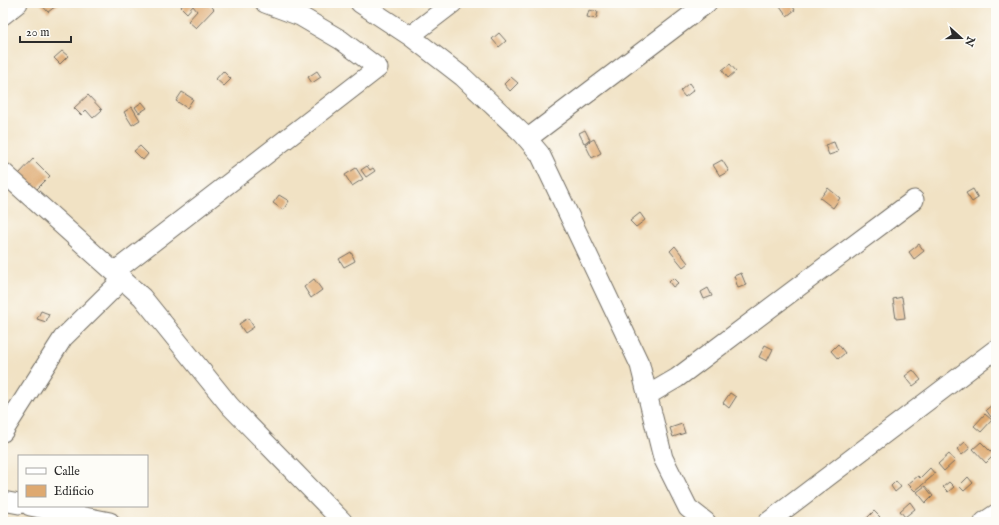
<svg xmlns="http://www.w3.org/2000/svg" width="999" height="525" font-family="'IM FELL English',serif">
<style>
.building{fill:#dea970}
.lines{fill:none;stroke-linecap:round;stroke-linejoin:round}
.minor-casing{stroke:#706b61;stroke-width:21}
.minor{stroke:#fff;stroke-width:19}
</style>
<rect width="100%" height="100%" fill="#fdfcf7"/>
<filter id="ink" filterUnits="userSpaceOnUse"><feTurbulence type="fractalNoise" baseFrequency=".025" numOctaves="2"/><feDisplacementMap in="SourceGraphic" scale="8" xChannelSelector="R" yChannelSelector="G"/><feConvolveMatrix kernelMatrix="1 2 1 2 8 2 1 2 1" color-interpolation-filters="sRGB"/></filter>
<filter id="wash" filterUnits="userSpaceOnUse"><feTurbulence type="fractalNoise" baseFrequency=".012" numOctaves="4" result="noise"/><feDisplacementMap in="SourceGraphic" scale="16" xChannelSelector="R" yChannelSelector="G"/><feGaussianBlur stdDeviation="0.9" result="paint"/><feColorMatrix in="noise" values="0 0 0 0 0 0 0 0 0 0 0 0 0 0 0 0 0 1.4 0 .05"/><feComposite in="paint" operator="in"/></filter>
<g filter="url(#wash)">
<rect width="100%" height="100%" fill="#f1e2c4"/>
<g id="blocks">
<path class="building" d="M 40,3 L 60,3 L 48,12 Z
M 184,3 L 207,3 L 214,9 L 196,28 L 188,21 L 197,11 L 193,6 L 187,13 L 181,7 Z
M 778,3 L 791,3 L 795,10 L 787,16 Z
M 589,10 L 598,12 L 596,19 L 587,17 Z
M 499,33 L 506,41 L 499,47 L 492,39 Z
M 62,51 L 68,56 L 60,64 L 54,58 Z
M 730,64 L 736,71 L 728,78 L 722,70 Z
M 223,71 L 231,79 L 224,86 L 216,79 Z
M 317,71 L 321,77 L 312,83 L 308,77 Z
M 511,77 L 518,83 L 510,91 L 504,84 Z
M 689,83 L 694,90 L 685,97 L 680,91 Z
M 182,92 L 193,99 L 187,108 L 176,101 Z
M 88,95 L 102,110 L 93,118 L 86,110 L 81,115 L 74,108 Z
M 142,102 L 147,108 L 139,113 L 135,107 Z
M 132,107 L 140,120 L 132,125 L 124,112 Z
M 585,130 L 590,140 L 584,143 L 579,133 Z
M 594,139 L 601,153 L 592,158 L 585,144 Z
M 834,142 L 838,152 L 829,155 L 825,145 Z
M 140,146 L 148,154 L 143,160 L 134,151 Z
M 33,159 L 50,176 L 36,190 L 19,174 Z
M 722,160 L 729,171 L 720,176 L 713,165 Z
M 367,166 L 370,170 L 373,168 L 375,171 L 366,177 L 361,170 Z
M 356,168 L 363,179 L 352,186 L 345,175 Z
M 828,188 L 840,198 L 833,208 L 820,198 Z
M 973,189 L 978,198 L 972,202 L 966,193 Z
M 279,195 L 289,201 L 283,210 L 273,203 Z
M 640,213 L 645,220 L 636,227 L 630,221 Z
M 919,244 L 924,251 L 914,259 L 909,252 Z
M 675,246 L 688,263 L 683,267 L 670,251 Z
M 351,252 L 355,261 L 344,267 L 339,259 Z
M 741,273 L 746,285 L 738,288 L 734,276 Z
M 673,278 L 678,283 L 673,287 L 669,282 Z
M 314,279 L 322,290 L 311,298 L 304,287 Z
M 708,288 L 712,296 L 704,299 L 701,292 Z
M 902,297 L 905,318 L 896,319 L 893,299 Z
M 41,311 L 49,314 L 46,322 L 37,319 Z
M 248,318 L 254,327 L 245,333 L 239,324 Z
M 838,344 L 845,353 L 838,359 L 831,351 Z
M 765,345 L 773,349 L 767,361 L 759,357 Z
M 913,370 L 921,380 L 913,386 L 905,376 Z
M 730,393 L 736,397 L 729,408 L 723,403 Z
M 994,403 L 996,406 L 996,413 L 991,417 L 986,410 Z
M 985,414 L 992,420 L 981,432 L 974,426 Z
M 682,424 L 685,433 L 673,437 L 670,428 Z
M 965,442 L 970,448 L 962,455 L 957,449 Z
M 981,442 L 994,455 L 986,463 L 973,449 Z
M 949,454 L 955,461 L 944,471 L 938,464 Z
M 930,468 L 935,474 L 915,491 L 908,484 L 918,476 L 920,478 Z
M 968,477 L 973,483 L 964,491 L 959,486 Z
M 896,481 L 901,487 L 895,492 L 891,486 Z
M 949,482 L 954,487 L 948,492 L 943,487 Z
M 925,486 L 933,496 L 926,503 L 917,492 Z
M 910,502 L 915,509 L 905,517 L 900,511 Z
M 874,511 L 880,517 L 875,522 L 869,522 L 866,519 Z"/>
</g>
</g>
<g filter="url(#ink)">
<use href="#blocks" fill-opacity="0" stroke="#706b61" stroke-width="1"/>
<g class="lines">
<g class="minor-casing">
<path id="minor" d="M 360,3 L 410,36 L 463,77 L 523,134 L 540,154 L 640,365 L 663,458 L 688,508 L 706,522
M 3,15 L 18,3
M 410,36 L 453,3
M 527,139 L 707,3
M 3,172 L 142,297 L 230,406 L 343,522
M 114,272 L 378,68 L 341,40 L 300,16 L 265,3
M 648,395 L 677,378 L 914,200
M 3,432 L 63,338 L 123,279
M 3,501 L 19,504
M 30,506 L 110,522
M 768,522 L 996,349
M 984,522 L 996,514"/>
</g>
<use href="#minor" class="minor"/>
</g>
</g>
<rect width="999" height="525" fill="none" stroke="#fdfcf7" stroke-width="16"/>
<rect x="18" y="455" width="130" height="52" fill="#fdfcf7" stroke="#a9a8a5"/>
<rect x="26" y="468" width="20" height="6" fill="#ffffff" stroke="#a9a8a5"/>
<text x="54" y="475" font-size="12" fill="#2b2b2b">Calle</text>
<rect x="26" y="485" width="20" height="12" fill="#dea970" stroke="#a9a8a5"/>
<text x="54" y="495" font-size="12" fill="#2b2b2b">Edificio</text>
<g transform="translate(961 38) rotate(111)" stroke="#fdfcf7" stroke-width="3" paint-order="stroke">
<path d="M0-3L7 15L0 10L-7 15Z" fill="#2b2b2b"/>
<text y="-6" font-size="11" font-weight="bold" text-anchor="middle" fill="#2b2b2b">N</text>
</g>
<path d="M20 36v6h51v-6" fill="none" stroke="#2b2b2b" stroke-width="2"/>
<text x="26" y="36" font-size="12" fill="#2b2b2b" stroke="#fdfcf7" stroke-width="3" paint-order="stroke">20 m</text>
</svg>
